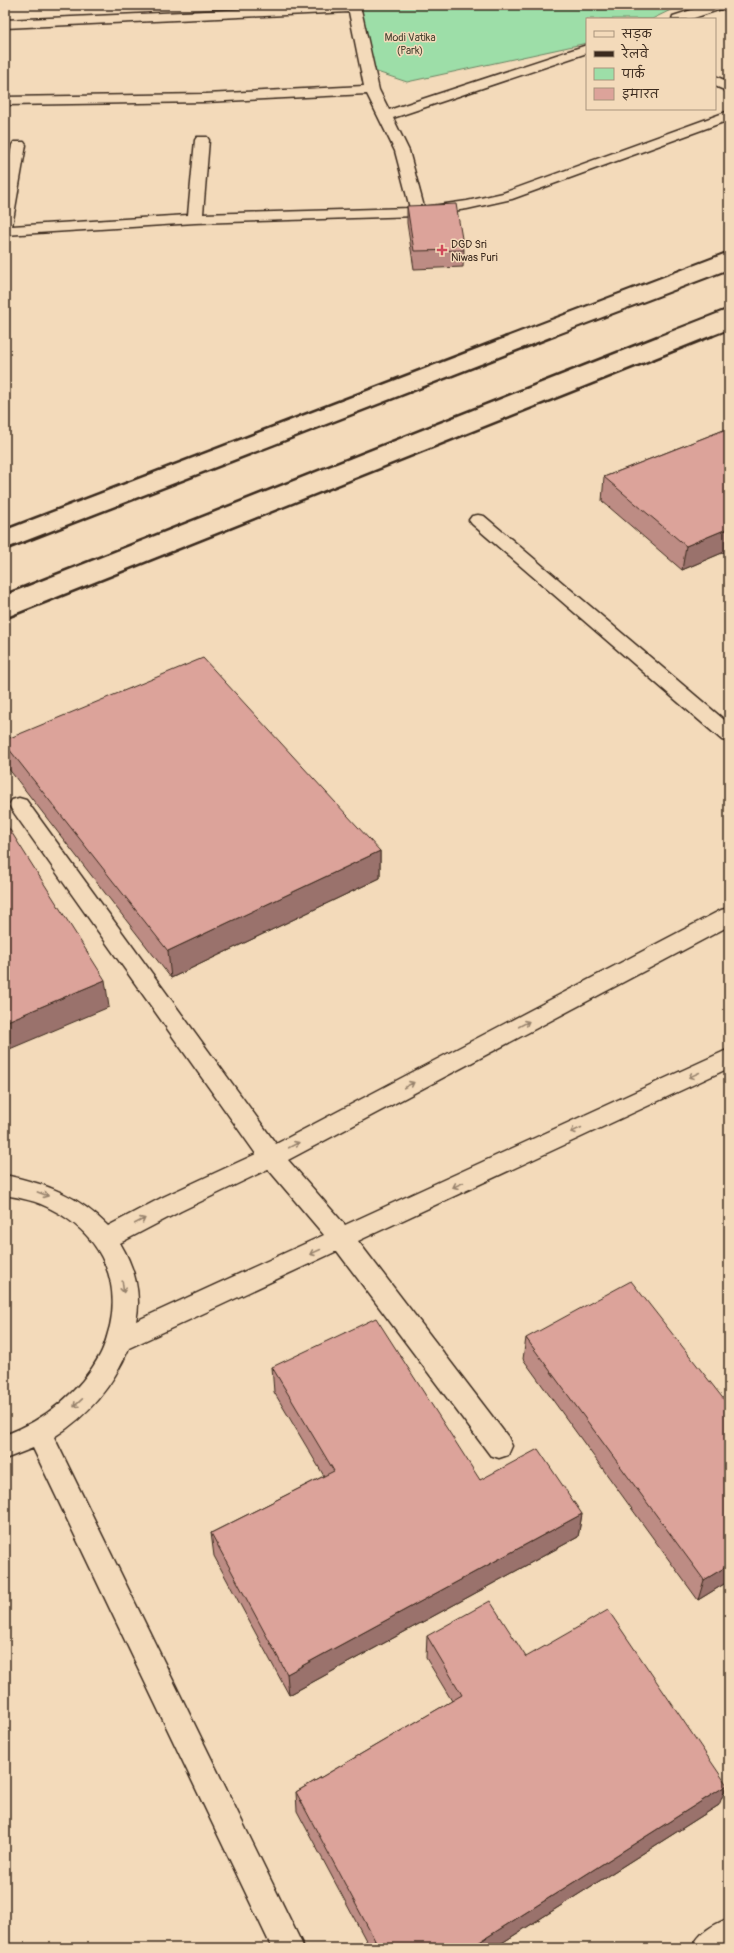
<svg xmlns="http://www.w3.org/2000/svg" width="734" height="1953" font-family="Pangolin,'Playpen Sans Deva',sans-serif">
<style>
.green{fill:#9ddea8;stroke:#6c8463}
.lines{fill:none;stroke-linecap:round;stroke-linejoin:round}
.street-casing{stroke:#3b2a1e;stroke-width:3}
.street{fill:#f3daba;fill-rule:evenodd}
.rail-far1{stroke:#3b2a1e;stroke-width:2}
.rail{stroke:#3b2a1e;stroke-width:2.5}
.wall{fill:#bd8c84;stroke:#3b2a1e}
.shaded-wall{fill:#9a726c;stroke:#3b2a1e}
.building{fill:#dca39a;stroke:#3b2a1e}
.oneway{stroke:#97826c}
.poi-dot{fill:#d1495b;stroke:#f3daba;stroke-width:1.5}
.labels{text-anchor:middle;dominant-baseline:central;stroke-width:3;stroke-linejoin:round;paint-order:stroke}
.far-park-label{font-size:11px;fill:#4a4533;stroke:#f3daba}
.far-poi-label{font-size:11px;fill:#3b2a1e;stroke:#f3daba;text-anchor:start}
</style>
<rect width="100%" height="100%" fill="#f3daba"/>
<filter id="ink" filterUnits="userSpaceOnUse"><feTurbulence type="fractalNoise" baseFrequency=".025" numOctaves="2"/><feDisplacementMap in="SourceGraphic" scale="8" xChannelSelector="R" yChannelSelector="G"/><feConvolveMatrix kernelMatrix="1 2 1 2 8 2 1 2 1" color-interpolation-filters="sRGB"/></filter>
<g filter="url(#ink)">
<path class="green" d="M 358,5 L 681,5 L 652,19 L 587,19 L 587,43 L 407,82 L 368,69 Z"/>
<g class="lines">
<g class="street-casing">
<path id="street" d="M 336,5 L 360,5 L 379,90 L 389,110 L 587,45 L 587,53 L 393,118 L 409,151 L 424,207 L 467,201 L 503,193 L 729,111 L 729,120 L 512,199 L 467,209 L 418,216 L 195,223 L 5,235 L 5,184 L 12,145 L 14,142 L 24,142 L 26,145 L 12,226 L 188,215 L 195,140 L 197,137 L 207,137 L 209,140 L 203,214 L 410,208 L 395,151 L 367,94 L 206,102 L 5,105 L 5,97 L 206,94 L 364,86 L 349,12 L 5,28 L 5,20 Z
M 707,5 L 726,5 L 724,8 L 691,19 L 672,19 L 673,16 Z
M 715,76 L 729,82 L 729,92 L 715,86 Z
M 478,515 L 484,516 L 729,724 L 729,742 L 722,740 L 472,524 L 469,520 L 472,516 Z
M 19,798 L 26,800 L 276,1144 L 721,910 L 729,908 L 729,926 L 288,1160 L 345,1225 L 729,1049 L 729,1068 L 358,1241 L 508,1437 L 512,1446 L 508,1455 L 499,1458 L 490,1455 L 337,1251 L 129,1348 C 113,1386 89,1415 54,1437 L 304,1948 L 272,1948 L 33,1448 L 5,1459 L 5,1435 C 45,1420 80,1392 100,1355 C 105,1346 107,1336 110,1326 C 121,1276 97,1232 51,1209 C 37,1201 21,1198 5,1195 L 5,1175 C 47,1184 77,1195 108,1226 L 163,1197 L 256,1154 L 12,810 L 9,805 L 12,800 ZM 268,1169 L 324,1235 L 136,1321 C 142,1294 134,1266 120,1243 L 181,1211 Z
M 729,1918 L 729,1948 L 692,1948 C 699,1932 713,1925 729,1918 Z"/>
</g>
<use href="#street" class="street"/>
<path class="rail-far1" d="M 504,337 L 729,251
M 553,337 L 729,270
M 655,337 L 729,308
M 711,337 L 729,330"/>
<path class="rail" d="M 5,529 L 507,336
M 5,550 L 556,336
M 5,594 L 657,336
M 5,619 L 713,336"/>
</g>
<path class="wall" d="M 407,206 L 464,250 L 463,267 L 414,269 L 407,223 Z
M 729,428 L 729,550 L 682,570 L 602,501 L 604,477 Z
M 5,740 L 380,851 L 380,878 L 171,978 L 8,768 L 5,755 Z
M 526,1338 L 729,1581 L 698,1600 L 523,1359 Z
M 272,1367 L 480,1480 L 582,1514 L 578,1537 L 289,1695 L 214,1556 L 211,1533 L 324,1476 L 274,1392 Z
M 427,1636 L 526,1657 L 719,1805 L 494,1948 L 370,1948 L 297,1811 L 296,1792 L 452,1701 L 426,1658 Z"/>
<path class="shaded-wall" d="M 729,528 L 729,550 L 682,570 L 686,546 Z
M 380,851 L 380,878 L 171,978 L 168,951 Z
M 105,980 L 109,1007 L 5,1051 L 5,1022 Z
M 582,1514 L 578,1537 L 289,1695 L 287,1674 Z
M 729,1565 L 729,1581 L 698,1600 L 704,1580 Z
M 727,1785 L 719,1805 L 494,1948 L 470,1948 Z
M 5,1929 L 11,1948 L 10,1948 L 5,1935 Z"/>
<path class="building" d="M 456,204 L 464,250 L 414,251 L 407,206 Z
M 729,428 L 729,528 L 686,546 L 604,477 Z
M 203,658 L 380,851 L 168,951 L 5,744 L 5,740 Z
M 5,822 L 105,980 L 5,1022 Z
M 631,1281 L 729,1406 L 729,1565 L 704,1580 L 526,1338 Z
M 376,1318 L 480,1480 L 538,1449 L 582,1514 L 287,1674 L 211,1533 L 334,1471 L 272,1367 Z
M 490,1601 L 526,1657 L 608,1610 L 727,1785 L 470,1948 L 379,1948 L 296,1792 L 462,1695 L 427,1636 Z
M 5,1935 L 10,1948 L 5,1948 Z"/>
<defs><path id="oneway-shaft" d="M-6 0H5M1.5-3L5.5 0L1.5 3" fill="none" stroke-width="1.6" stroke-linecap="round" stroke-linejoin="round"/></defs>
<g class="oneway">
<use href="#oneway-shaft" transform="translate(524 1024) rotate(-28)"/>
<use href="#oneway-shaft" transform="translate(694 1075) rotate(155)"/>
<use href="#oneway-shaft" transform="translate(409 1085) rotate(-28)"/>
<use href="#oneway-shaft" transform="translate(576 1130) rotate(155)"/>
<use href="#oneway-shaft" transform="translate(294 1145) rotate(-28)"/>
<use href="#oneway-shaft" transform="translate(458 1185) rotate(155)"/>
<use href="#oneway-shaft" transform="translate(43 1194) rotate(20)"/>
<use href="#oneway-shaft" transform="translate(140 1221) rotate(-28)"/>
<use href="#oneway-shaft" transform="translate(315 1252) rotate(155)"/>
<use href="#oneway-shaft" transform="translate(123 1287) rotate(83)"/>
<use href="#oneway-shaft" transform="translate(78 1403) rotate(137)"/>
</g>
</g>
<path class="poi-dot" d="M440 244h4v4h4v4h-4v4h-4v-4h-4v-4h4z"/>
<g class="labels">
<g class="far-park-label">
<text x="410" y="37">Modi Vatika<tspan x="410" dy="13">(Park)</tspan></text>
</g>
<g class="far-poi-label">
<text x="451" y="244">DGD Sri<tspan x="451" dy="13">Niwas Puri</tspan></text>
</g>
</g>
<rect width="734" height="1953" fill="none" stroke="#f3daba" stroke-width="20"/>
<rect x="10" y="10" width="714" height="1933" fill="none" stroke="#3b2a1e" stroke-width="1.5" filter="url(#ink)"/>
<rect x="586" y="18" width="130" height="92" fill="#f3daba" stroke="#a9947c"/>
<rect x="594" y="31" width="20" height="6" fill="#f3daba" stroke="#a9947c"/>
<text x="622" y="38" font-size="12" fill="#3b2a1e">सड़क</text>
<rect x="594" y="51" width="20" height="6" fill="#3b2a1e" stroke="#a9947c"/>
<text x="622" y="58" font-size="12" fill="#3b2a1e">रेलवे</text>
<rect x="594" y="68" width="20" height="12" fill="#9ddea8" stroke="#a9947c"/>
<text x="622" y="78" font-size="12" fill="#3b2a1e">पार्क</text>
<rect x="594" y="88" width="20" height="12" fill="#dca39a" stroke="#a9947c"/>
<text x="622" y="98" font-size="12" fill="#3b2a1e">इमारत</text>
</svg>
